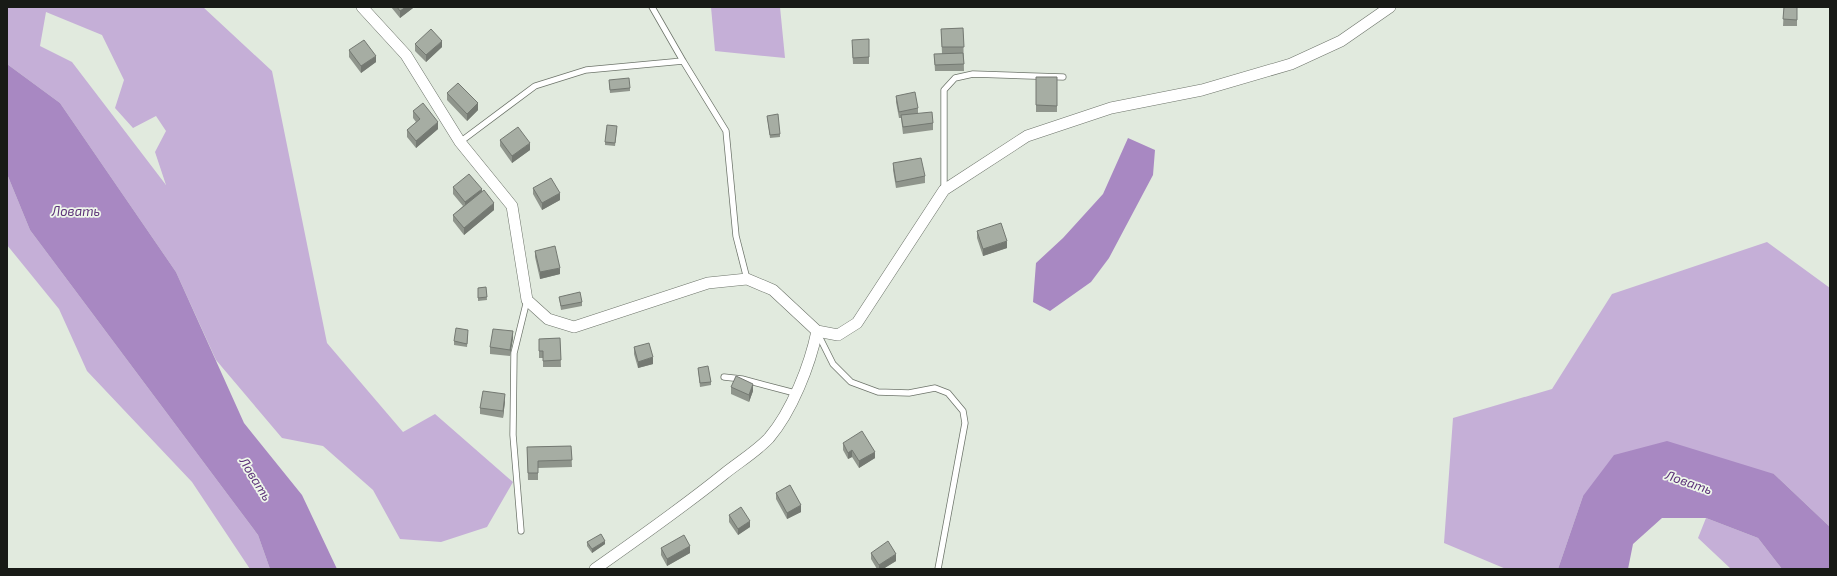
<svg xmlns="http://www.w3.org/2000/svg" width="1837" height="576" font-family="'Exo 2',sans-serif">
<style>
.green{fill:#c5afd7;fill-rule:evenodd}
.water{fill:#a888c2}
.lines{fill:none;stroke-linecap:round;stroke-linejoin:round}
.service-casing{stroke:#6d746a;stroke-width:7}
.minor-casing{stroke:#6d746a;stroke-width:12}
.service{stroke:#fff;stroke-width:5.5}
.minor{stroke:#fff;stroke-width:11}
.wall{fill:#8f958c}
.shaded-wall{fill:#747972}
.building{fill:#a6ada3;stroke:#747972}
.labels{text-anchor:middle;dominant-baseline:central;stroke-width:3.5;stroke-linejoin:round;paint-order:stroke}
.water-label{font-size:13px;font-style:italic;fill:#5c3279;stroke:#eff7eb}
</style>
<rect width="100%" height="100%" fill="#e1eade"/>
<path class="green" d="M 7,7 L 203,7 L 272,71 L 327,343 L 403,432 L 435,414 L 513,482 L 487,527 L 441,542 L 400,539 L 373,490 L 323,446 L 282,438 L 216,360 L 176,272 L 60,103 L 7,64 ZM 46,12 L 102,35 L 124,80 L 115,108 L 133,128 L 156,116 L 166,131 L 155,152 L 166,185 L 72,62 L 40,46 Z
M 711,7 L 780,7 L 785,58 L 715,51 Z
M 7,174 L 30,230 L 258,535 L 270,569 L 250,569 L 192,482 L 87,371 L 59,309 L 7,245 Z
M 1767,242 L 1830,288 L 1830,527 L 1774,474 L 1583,496 L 1558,569 L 1506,569 L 1444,543 L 1453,418 L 1552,389 L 1612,294 Z
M 1706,518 L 1758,538 L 1782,569 L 1731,569 L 1698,538 Z"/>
<path class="water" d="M 7,64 L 60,103 L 176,272 L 244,423 L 302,495 L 337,569 L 270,569 L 258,535 L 30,230 L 7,174 Z
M 1128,138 L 1155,150 L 1153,175 L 1109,258 L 1091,282 L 1050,311 L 1033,302 L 1036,263 L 1063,238 L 1103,194 Z
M 1667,441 L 1774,474 L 1830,527 L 1830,569 L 1782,569 L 1758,538 L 1706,518 L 1662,518 L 1633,544 L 1628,569 L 1558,569 L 1583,496 L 1614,455 Z"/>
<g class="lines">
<g class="service-casing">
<path id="service" d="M 652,7 L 683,61 L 726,131 L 736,236 L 747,279
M 460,142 L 535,86 L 586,70 L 683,61
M 944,190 L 944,90 L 955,78 L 973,74 L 1063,77
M 818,334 L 833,364 L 851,382 L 878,392 L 909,393 L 935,388 L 948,393 L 963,411 L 965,423 L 938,569
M 724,377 L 742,379 L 795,393
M 521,531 L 513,435 L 514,353 L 527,300"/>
</g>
<g class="minor-casing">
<path id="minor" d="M 362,7 L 406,55 L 460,142 L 512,206 L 527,300 L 548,319 L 574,327 L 708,283 L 747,279 L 773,290 L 817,331
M 595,569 C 639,538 682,508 724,474 C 739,462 757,451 769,438 C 792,411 810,365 817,331 L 838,335 L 857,323 L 944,190 L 1027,136 L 1111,108 L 1202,90 L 1291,64 L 1341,41 L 1390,7"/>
</g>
<use href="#service" class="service"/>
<use href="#minor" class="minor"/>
</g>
<path class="wall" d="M 391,7 L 413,7 L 413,8 L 400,18 Z
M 1784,7 L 1797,7 L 1797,26 L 1783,26 Z
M 963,28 L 964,71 L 935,71 L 934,54 L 942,54 L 941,29 Z
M 869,39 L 869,64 L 853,64 L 852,46 Z
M 415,44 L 442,47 L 426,62 L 415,51 Z
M 349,50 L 376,62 L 361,73 L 349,57 Z
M 1036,77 L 1057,77 L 1057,112 L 1036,112 Z
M 609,80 L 630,88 L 630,91 L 610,93 Z
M 447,93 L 478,110 L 467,121 L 447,100 Z
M 896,96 L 918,108 L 918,113 L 933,123 L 933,130 L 903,134 L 901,118 L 899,118 L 896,102 Z
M 413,111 L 438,129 L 416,148 L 407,137 L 407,130 L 416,122 L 413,118 Z
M 767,116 L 780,134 L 780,137 L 770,138 Z
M 617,129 L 615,146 L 605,145 L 605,142 Z
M 500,140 L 530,150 L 512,163 L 500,146 Z
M 893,163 L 925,176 L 925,183 L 896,188 L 893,170 Z
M 453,187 L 482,191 L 494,210 L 464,235 L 453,221 L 453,215 L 463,206 L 453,194 Z
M 533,188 L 560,200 L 542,210 L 533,194 Z
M 977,231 L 1007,248 L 983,256 L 977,238 Z
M 535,251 L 560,274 L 540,279 L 535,257 Z
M 486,287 L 487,300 L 478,301 L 478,288 Z
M 559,297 L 582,302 L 582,306 L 561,310 Z
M 468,334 L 467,347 L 454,345 L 454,341 Z
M 513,338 L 510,356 L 490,354 L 490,347 Z
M 560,338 L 561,367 L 543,367 L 543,358 L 539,358 L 539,339 Z
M 634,347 L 653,364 L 638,368 L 634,354 Z
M 698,368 L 711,382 L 711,385 L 700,387 Z
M 731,387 L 753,391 L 749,402 L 731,394 Z
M 505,401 L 503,418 L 480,414 L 480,408 Z
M 843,443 L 875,458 L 859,468 L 852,457 L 848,459 L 843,450 Z
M 571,446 L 572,467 L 538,468 L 538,480 L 528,480 L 527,447 Z
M 776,493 L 801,512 L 787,519 L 776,499 Z
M 729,515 L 750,527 L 738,535 L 729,522 Z
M 587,542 L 605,544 L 592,553 L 587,546 Z
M 661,548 L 690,553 L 667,566 L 661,555 Z
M 871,553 L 896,561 L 883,569 L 877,569 L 871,559 Z"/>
<path class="shaded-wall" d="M 406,7 L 413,7 L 413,8 L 400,18 L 400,11 Z
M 442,41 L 442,47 L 426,62 L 426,55 Z
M 376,56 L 376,62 L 361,73 L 361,66 Z
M 478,103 L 478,110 L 467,121 L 467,114 Z
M 438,122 L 438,129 L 416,148 L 416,141 Z
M 530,143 L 530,150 L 512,163 L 512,156 Z
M 482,189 L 482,195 L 465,209 L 465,202 Z
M 560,193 L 560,200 L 542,210 L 542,203 Z
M 494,203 L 494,210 L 464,235 L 464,228 Z
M 1007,241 L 1007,248 L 983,256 L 983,249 Z
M 560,268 L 560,274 L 540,279 L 540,272 Z
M 513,331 L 513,338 L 510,356 L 510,350 Z
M 653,357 L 653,364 L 638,368 L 638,362 Z
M 753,384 L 753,391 L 749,402 L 749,395 Z
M 505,394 L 505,401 L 503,418 L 503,411 Z
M 852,450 L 852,457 L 848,459 L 848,453 Z
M 875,452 L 875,458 L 859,468 L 859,461 Z
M 801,505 L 801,512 L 787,519 L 787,513 Z
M 750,521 L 750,527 L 738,535 L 738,529 Z
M 605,541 L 605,544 L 592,553 L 592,549 Z
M 690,546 L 690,553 L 667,566 L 667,559 Z
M 896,554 L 896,561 L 883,569 L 879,569 L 879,565 Z"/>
<path class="building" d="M 397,7 L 406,7 L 400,11 Z
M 1784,7 L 1797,7 L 1797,20 L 1783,19 Z
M 963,28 L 964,47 L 942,47 L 941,29 Z
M 431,29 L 442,41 L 426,55 L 415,44 Z
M 869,39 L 869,57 L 853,58 L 852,40 Z
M 364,40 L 376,56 L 361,66 L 349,50 Z
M 963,53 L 964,64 L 935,65 L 934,54 Z
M 1036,77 L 1057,77 L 1057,106 L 1036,105 Z
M 629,78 L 630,88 L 610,90 L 609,80 Z
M 458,83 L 478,103 L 467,114 L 447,93 Z
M 915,92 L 918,108 L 899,112 L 896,96 Z
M 423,103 L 438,122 L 416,141 L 407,130 L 420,119 L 413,111 Z
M 932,112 L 933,123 L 903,127 L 901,115 Z
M 778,114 L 780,134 L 770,135 L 767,116 Z
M 607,125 L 617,126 L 615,143 L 605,142 Z
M 518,127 L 530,143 L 512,156 L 500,140 Z
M 921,158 L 925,176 L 896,182 L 893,163 Z
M 469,174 L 482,189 L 465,202 L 453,187 Z
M 551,178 L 560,193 L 542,203 L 533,188 Z
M 484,190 L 494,203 L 464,228 L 453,215 Z
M 1001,223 L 1007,241 L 983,249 L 977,231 Z
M 555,246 L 560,268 L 540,272 L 535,251 Z
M 486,287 L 487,297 L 478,298 L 478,288 Z
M 580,292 L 582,302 L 561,306 L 559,297 Z
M 456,328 L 468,330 L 467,344 L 454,341 Z
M 493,329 L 513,331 L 510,350 L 490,347 Z
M 560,338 L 561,360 L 543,361 L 543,351 L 539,351 L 539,339 Z
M 649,343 L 653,357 L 638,362 L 634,347 Z
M 708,366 L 711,382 L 700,383 L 698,368 Z
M 736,376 L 753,384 L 749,395 L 731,387 Z
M 483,391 L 505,394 L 503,411 L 480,408 Z
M 862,431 L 875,452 L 859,461 L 852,450 L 848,453 L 843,443 Z
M 571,446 L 572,460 L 538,461 L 538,473 L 528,473 L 527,447 Z
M 790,485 L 801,505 L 787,513 L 776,493 Z
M 741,507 L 750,521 L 738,529 L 729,515 Z
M 601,534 L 605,541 L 592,549 L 587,542 Z
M 684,535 L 690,546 L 667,559 L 661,548 Z
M 888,541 L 896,554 L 879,565 L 871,553 Z"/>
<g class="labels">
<g class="water-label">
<text x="76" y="211">Ловать</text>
<text transform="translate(256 479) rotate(58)">Ловать</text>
<text transform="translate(1689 482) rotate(19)">Ловать</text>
</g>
</g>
<rect width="1837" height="576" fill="none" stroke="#181a16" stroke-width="16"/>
</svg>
